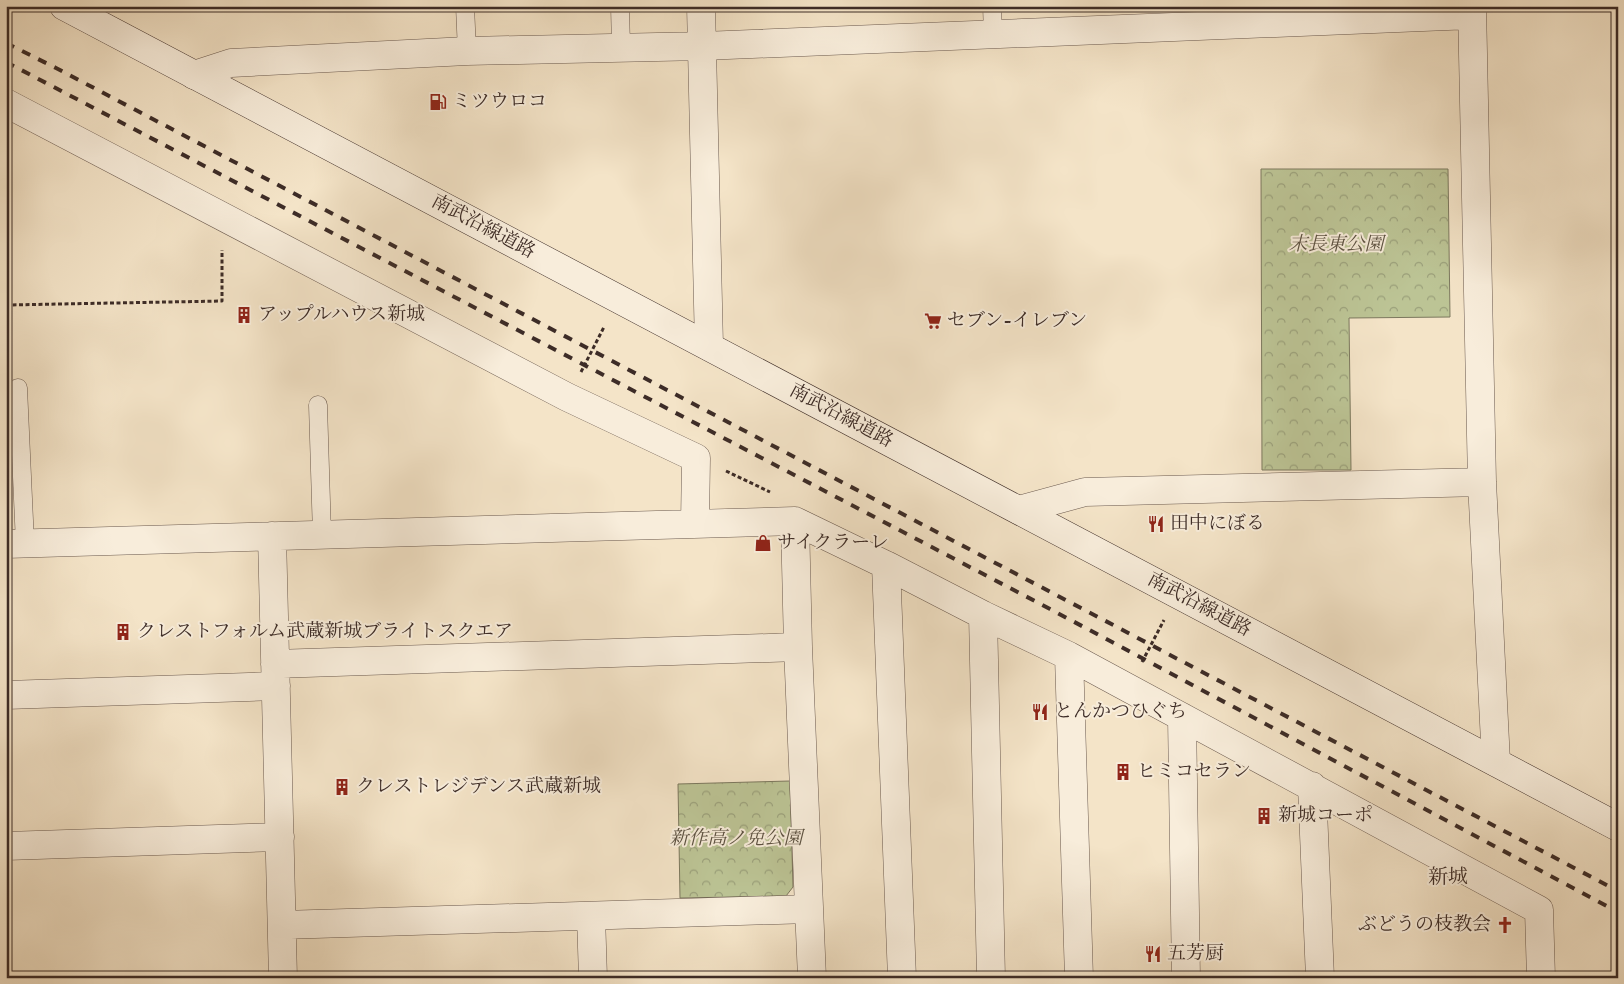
<svg xmlns="http://www.w3.org/2000/svg" width="1624" height="984" font-family="'IM FELL English','Noto Serif JP',serif">
<style>
.forest{fill:url(#forest-crowns);stroke:#7c785e}
.lines{fill:none;stroke-linecap:round;stroke-linejoin:round}
.lane-casing{stroke:#6b5a4f;stroke-width:19}
.street-casing{stroke:#6b5a4f;stroke-width:29}
.secondary-casing{stroke:#3d2c27;stroke-width:29}
.path{stroke:#3d2c27;stroke-width:3;stroke-dasharray:4 2.5;stroke-linecap:butt}
.lane{stroke:#f8eddb;stroke-width:18}
.street{stroke:#f8eddb;stroke-width:28}
.secondary{stroke:#f8eddb;stroke-width:28}
.rail{stroke:#3d2c27;stroke-width:4;stroke-dasharray:9 9;stroke-linecap:butt}
.labels{text-anchor:middle;dominant-baseline:central;stroke-width:4;stroke-linejoin:round;paint-order:stroke}
.poi-label{font-size:19px;fill:#3d2c27;stroke:#f8eddb;text-anchor:start}
.street-label{font-size:19px;fill:#3d2c27;stroke:#f8eddb}
.park-label{font-size:19px;font-style:italic;fill:#5d5242;stroke:#f8eddb}
.neighbourhood-label{font-size:20px;fill:#3d2c27;stroke:#f8eddb}
</style>
<defs>
<pattern id="forest-crowns" width="20" height="18" patternUnits="userSpaceOnUse" patternTransform="scale(1.25)"><rect width="20" height="18" fill="#bcc495"/><path d="M2 6a3 3 0 1 1 6 0M12 15a3 3 0 1 1 6 0" fill="none" stroke="#9a9f7a"/></pattern>
</defs>
<rect width="100%" height="100%" fill="#f4e4c8"/>
<filter id="stains"><feTurbulence type="fractalNoise" baseFrequency=".004" numOctaves="4"/><feColorMatrix values="0 0 0 0 .2 0 0 0 0 .09 0 0 0 0 .02 0 0 0 .5 -.17"/></filter>
<radialGradient id="worn" r=".72"><stop offset=".6" stop-color="#630" stop-opacity="0"/><stop offset="1" stop-color="#630" stop-opacity=".3"/></radialGradient>
<path class="forest" d="M 1261,169 L 1448,169 L 1450,317 L 1349,318 L 1351,470 L 1262,470 Z
M 790,781 L 793,887 L 786,896 L 680,898 L 678,784 Z"/>
<g class="lines">
<g class="lane-casing">
<path id="lane" d="M 465,6 L 467,51
M 620,6 L 621,48
M 992,6 L 993,34
M 18,388 L 25,543
M 318,405 L 322,535"/>
</g>
<g class="street-casing">
<path id="street" d="M 701,6 L 709,346
M 1472,6 L 1482,482 L 1496,762
M 194,75 L 231,63 L 467,51 L 703,46 L 1472,15
M 6,103 L 567,397 L 696,458 L 695,524
M 1019,510 L 1085,492 L 1482,482
M 795,521 L 798,647 L 812,978
M 272,536 L 283,978
M 6,544 L 795,521 L 886,565 L 983,615 L 1069,656 L 1539,910 L 1541,978
M 886,565 L 902,978
M 983,615 L 991,978
M 1069,656 L 1079,978
M 275,664 L 798,647
M 6,695 L 276,686
M 1182,717 L 1186,978
M 1312,786 L 1320,978
M 6,846 L 280,837
M 591,916 L 593,978
M 282,925 L 809,909"/>
</g>
<g class="secondary-casing">
<path id="secondary" d="M 64,6 L 1618,827"/>
</g>
<path class="path" d="M 6,305 L 222,301 L 222,250
M 581,372 L 604,327
M 726,471 L 770,492
M 1142,662 L 1164,620"/>
<use href="#lane" class="lane"/>
<use href="#street" class="street"/>
<use href="#secondary" class="secondary"/>
<path class="rail" d="M 6,43 L 56,68 L 1618,891
M 6,62 L 1050,609 L 1618,912"/>
</g>
<defs>
<g id="fuel-bare" transform="scale(1.35)"><path d="M-5.5-6h7V0h2V4h1.3V-2.5L3-4.5l.8-.8L6-3V5H2.5V1h-1V6h-7ZM-4.2-4.7v3.2H.2V-4.7Z" fill="#8f2418" stroke="#f8eddb" stroke-width="2.5" paint-order="stroke"/></g>
<g id="building-bare" transform="scale(1.35)"><path d="M-4-6H4V6H1V3H-1V6H-4ZM-2.5-4.3h1.7v1.8h-1.7ZM.8-4.3h1.7v1.8H.8ZM-2.5-1h1.7V.8h-1.7ZM.8-1h1.7V.8H.8Z" fill="#8f2418" stroke="#f8eddb" stroke-width="2.5" paint-order="stroke"/></g>
<g id="supermarket-bare" transform="scale(1.35)"><path d="M-6-5.5h2.5l.6 2H6L4.5 2H-2.5L-4.4-4H-6ZM-1.5 3.2a1.3 1.3 0 1 0 .1 0ZM3 3.2a1.3 1.3 0 1 0 .1 0Z" fill="#8f2418" stroke="#f8eddb" stroke-width="2.5" paint-order="stroke"/></g>
<g id="restaurant-bare" transform="scale(1.35)"><path d="M-5-6h1v4h1v-4h1v4h1v-4h1v5L-1.5 .5V6h-2V.5L-5-1ZM5-6V6H3V1.5H1.5Q1.5-4 5-6Z" fill="#8f2418" stroke="#f8eddb" stroke-width="2.5" paint-order="stroke"/></g>
<g id="shop-bare" transform="scale(1.35)"><path d="M-5-2.5h2.3a2.7 3.5 0 0 1 5.4 0H5L5.5 6h-11ZM-1.5-2.5h3a1.5 2.3 0 0 0-3 0Z" fill="#8f2418" stroke="#f8eddb" stroke-width="2.5" paint-order="stroke"/></g>
<g id="church-bare" transform="scale(1.35)"><path d="M-1.2-6h2.4v3.5h3.3v2.4h-3.3V6h-2.4V-.1h-3.3v-2.4h3.3Z" fill="#8f2418" stroke="#f8eddb" stroke-width="2.5" paint-order="stroke"/></g>
</defs>
<g fill-rule="evenodd">
<use href="#fuel-bare" x="438" y="102"/>
<use href="#building-bare" x="244" y="315"/>
<use href="#supermarket-bare" x="933" y="321"/>
<use href="#restaurant-bare" x="1156" y="524"/>
<use href="#shop-bare" x="763" y="543"/>
<use href="#building-bare" x="123" y="632"/>
<use href="#restaurant-bare" x="1040" y="712"/>
<use href="#building-bare" x="1123" y="772"/>
<use href="#building-bare" x="342" y="787"/>
<use href="#building-bare" x="1264" y="816"/>
<use href="#church-bare" x="1505" y="925"/>
<use href="#restaurant-bare" x="1153" y="954"/>
</g>
<g class="labels">
<g class="poi-label">
<text x="452" y="102">ミツウロコ</text>
<text x="258" y="315">アップルハウス新城</text>
<text x="947" y="321">セブン-イレブン</text>
<text x="1170" y="524">田中にぼる</text>
<text x="777" y="543">サイクラーレ</text>
<text x="137" y="632">クレストフォルム武蔵新城ブライトスクエア</text>
<text x="1054" y="712">とんかつひぐち</text>
<text x="1137" y="772">ヒミコセラン</text>
<text x="356" y="787">クレストレジデンス武蔵新城</text>
<text x="1278" y="816">新城コーポ</text>
<text x="1491" y="925" text-anchor="end">ぶどうの枝教会</text>
<text x="1167" y="954">五芳厨</text>
</g>
<g class="street-label">
<text transform="translate(483 227) rotate(28)">南武沿線道路</text>
<text transform="translate(841 416) rotate(28)">南武沿線道路</text>
<text transform="translate(1199 605) rotate(28)">南武沿線道路</text>
</g>
<g class="park-label">
<text x="1336" y="245">末長東公園</text>
<text x="736" y="839">新作高ノ免公園</text>
</g>
<g class="neighbourhood-label">
<text x="1448" y="877">新城</text>
</g>
</g>
<rect width="1624" height="984" fill="none" stroke="#f4e4c8" stroke-width="25"/>
<rect x="8" y="8" width="1609" height="969" fill="none" stroke="#3d2c27" stroke-width="2.5"/>
<rect x="12" y="12" width="1599" height="959" fill="none" stroke="#3d2c27"/>
<rect width="100%" height="100%" filter="url(#stains)"/>
<rect width="100%" height="100%" fill="url(#worn)"/>
</svg>
